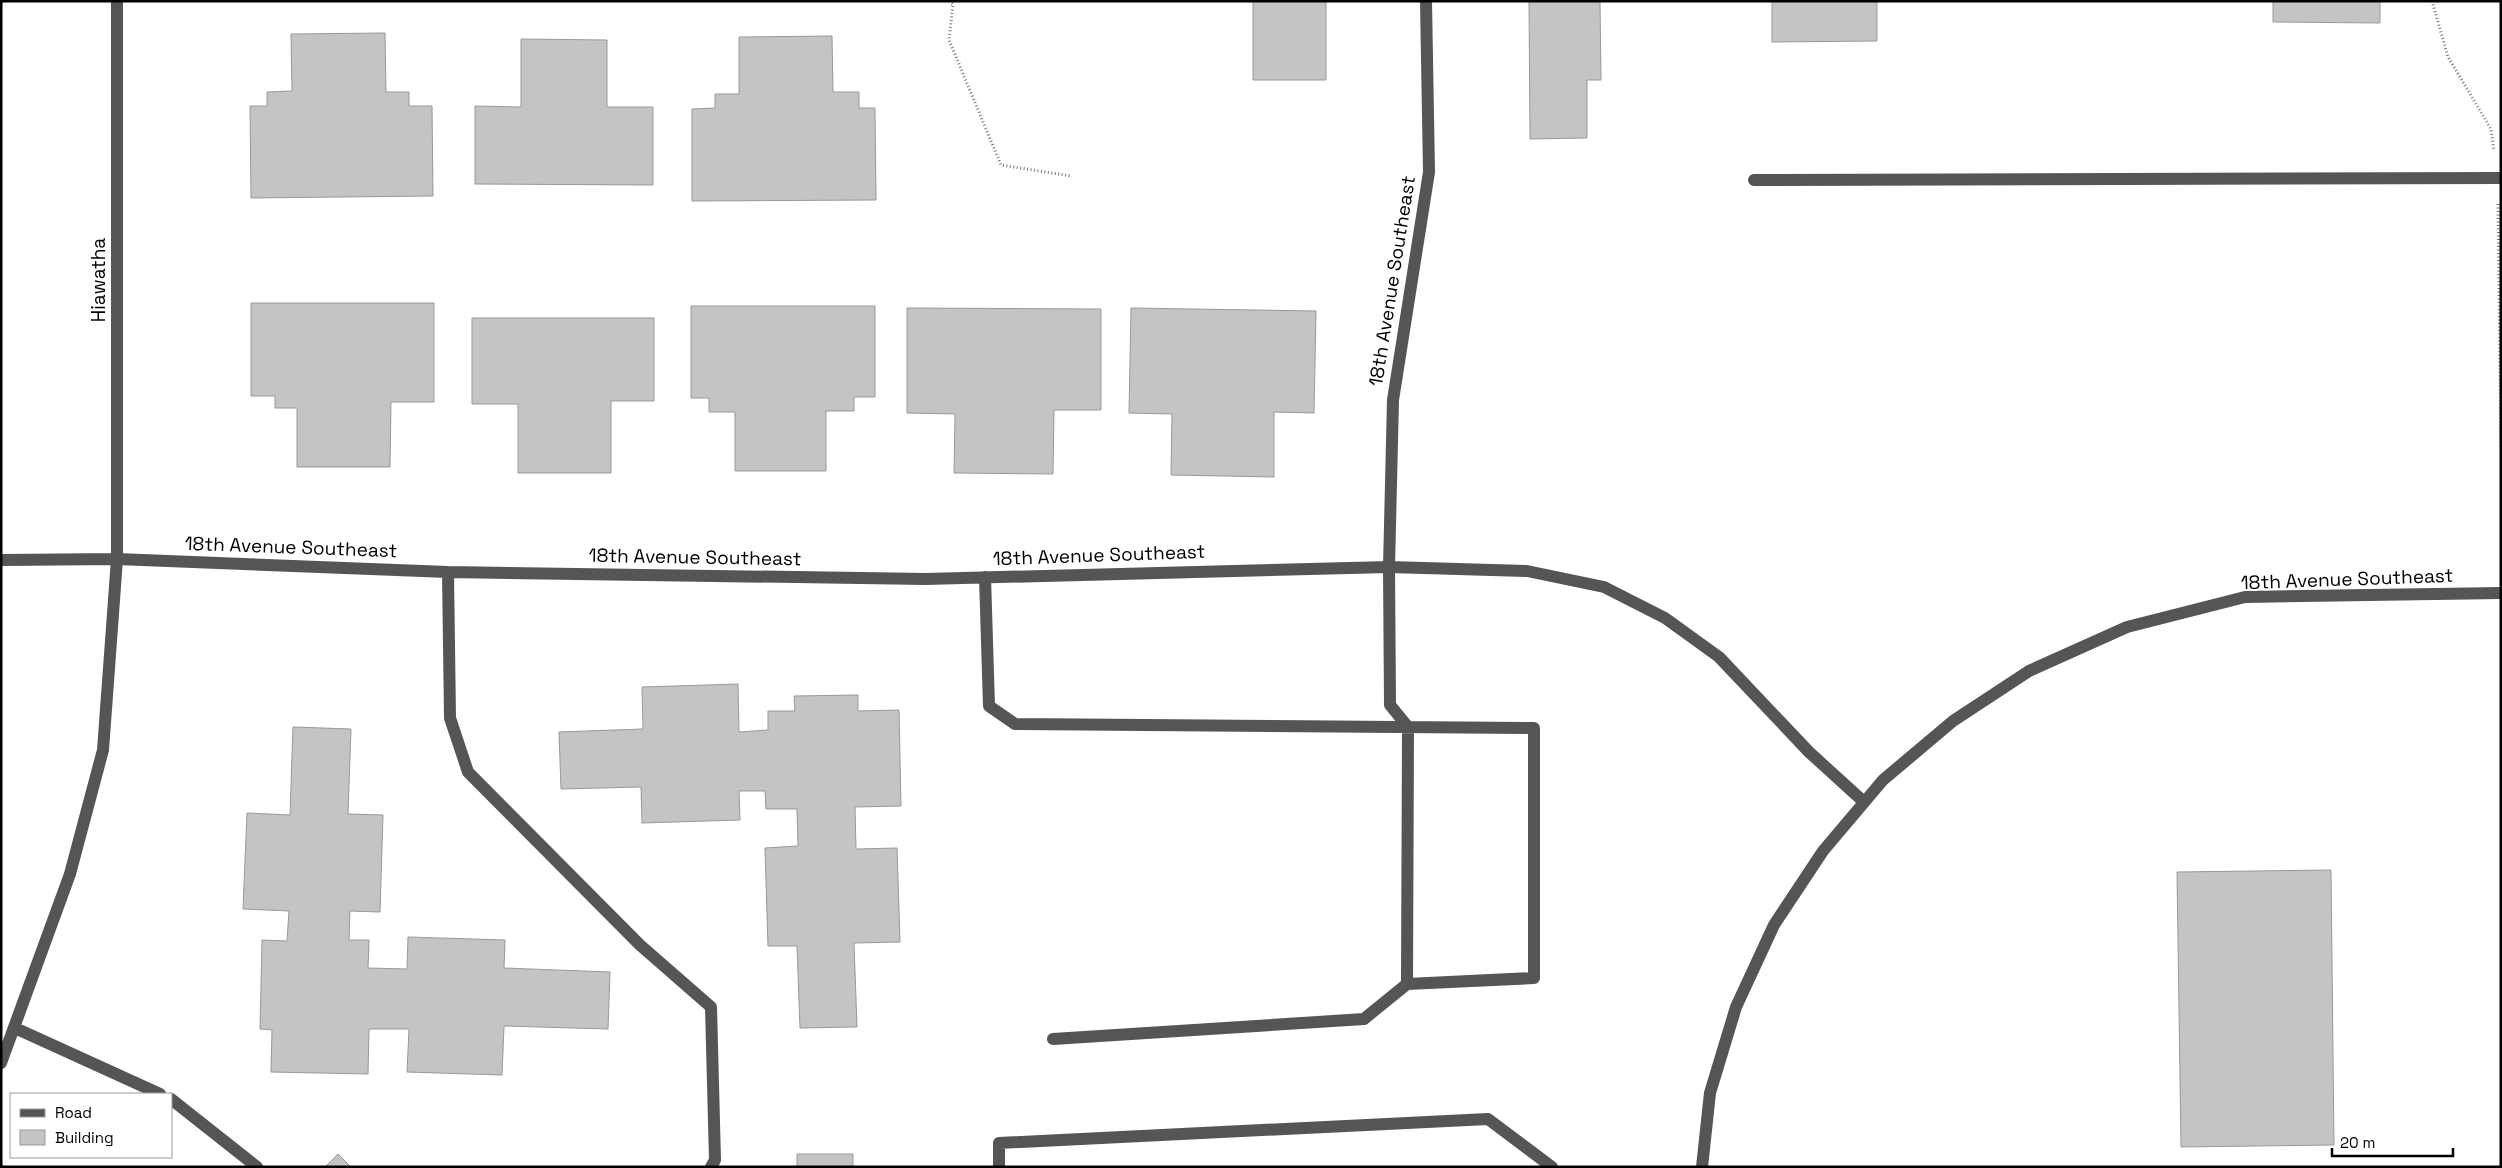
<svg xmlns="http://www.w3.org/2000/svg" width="2502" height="1168" font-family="'Space Grotesk',sans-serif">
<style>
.building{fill:#c4c4c4;stroke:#999}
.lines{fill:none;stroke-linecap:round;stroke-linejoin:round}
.path{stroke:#777;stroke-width:3;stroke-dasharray:1 2.5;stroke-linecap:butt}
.minor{stroke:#555;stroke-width:12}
.labels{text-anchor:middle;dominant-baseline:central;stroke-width:4;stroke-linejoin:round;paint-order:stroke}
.street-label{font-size:19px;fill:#000;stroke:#fff}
</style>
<rect width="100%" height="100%" fill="#fff"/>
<path class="building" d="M 1253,1 L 1326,1 L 1326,80 L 1253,80 Z
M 1529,1 L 1600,1 L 1601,80 L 1587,80 L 1587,138 L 1530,139 Z
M 1772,1 L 1877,1 L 1877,41 L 1772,42 Z
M 2273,1 L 2380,1 L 2380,23 L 2273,22 Z
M 385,33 L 386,92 L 409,92 L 409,106 L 432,106 L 433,196 L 251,198 L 250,106 L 267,106 L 267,92 L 292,91 L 291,34 Z
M 832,36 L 833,92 L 859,92 L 859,108 L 875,108 L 876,200 L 692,201 L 692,109 L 715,108 L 715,94 L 739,94 L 739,37 Z
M 521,39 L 607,40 L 607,107 L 653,107 L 653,185 L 475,184 L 475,106 L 521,107 Z
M 251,303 L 434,303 L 434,402 L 391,402 L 390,467 L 297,467 L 297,408 L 275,408 L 275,396 L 251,396 Z
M 691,306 L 875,306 L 875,397 L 854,397 L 854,411 L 826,411 L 826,471 L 735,471 L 735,412 L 709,412 L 709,398 L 691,398 Z
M 907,308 L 1101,309 L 1101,410 L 1054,410 L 1053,474 L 954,473 L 955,414 L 907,413 Z
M 1131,308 L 1316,311 L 1314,413 L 1274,412 L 1274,477 L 1171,475 L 1172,414 L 1129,413 Z
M 472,318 L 654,318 L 654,401 L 611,401 L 611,473 L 518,473 L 518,404 L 472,404 Z
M 738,684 L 739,732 L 768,730 L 768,711 L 795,711 L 794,696 L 858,695 L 858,711 L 899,710 L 901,806 L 855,807 L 856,849 L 897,848 L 900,942 L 854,943 L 857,1027 L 800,1028 L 797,946 L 768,946 L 765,848 L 798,846 L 797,809 L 766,809 L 765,791 L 739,791 L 740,820 L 642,823 L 641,787 L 561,789 L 559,732 L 643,729 L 642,687 Z
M 293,727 L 351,729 L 348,814 L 383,815 L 380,912 L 350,911 L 349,940 L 369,940 L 368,968 L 407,969 L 408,937 L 505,940 L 504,968 L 610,972 L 608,1029 L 504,1026 L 502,1075 L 407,1072 L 409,1029 L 369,1029 L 368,1074 L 271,1072 L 272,1030 L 260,1029 L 262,940 L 287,941 L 289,911 L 243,909 L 247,813 L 290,815 Z
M 2331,870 L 2334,1145 L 2181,1147 L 2177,872 Z
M 338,1154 L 351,1167 L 325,1167 Z
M 797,1154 L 853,1154 L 853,1167 L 797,1167 Z"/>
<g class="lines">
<path class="path" d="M 949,1 L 953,4 L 949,40 L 1001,165 L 1071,176
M 2432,1 L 2448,57 L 2491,129 L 2494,151
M 2498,204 L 2501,449"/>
<path class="minor" d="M 1754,180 L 2501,178
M 1,560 L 117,559 L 448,572 L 926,579 L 1389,567 L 1393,400 L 1429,172 L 1426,1
M 448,572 L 450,718 L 468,772 L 640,945 L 711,1007 L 715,1160 L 711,1167
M 985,577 L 989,706 L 1015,724 L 1534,728 L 1534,978 L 1407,984 L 1408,727 L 1390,705 L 1389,567 L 1527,571 L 1604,587 L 1665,618 L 1719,657 L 1809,752 L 1864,802
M 15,1028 L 160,1094
M 1053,1039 L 1364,1019 L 1407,984
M 1,1063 L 70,874 L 103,750 L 117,559 L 117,1
M 171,1099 L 257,1167
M 999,1167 L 999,1143 L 1488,1119 L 1552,1167
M 1702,1167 L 1710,1093 L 1736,1007 L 1774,925 L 1823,851 L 1883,780 L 1953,721 L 2029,671 L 2127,627 L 2245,597 L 2501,593"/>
</g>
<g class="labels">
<g class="street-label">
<text transform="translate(98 280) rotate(-90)">Hiawatha</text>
<text transform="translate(1392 281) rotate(-81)">18th Avenue Southeast</text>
<text transform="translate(291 547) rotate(2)">18th Avenue Southeast</text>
<text transform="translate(1099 555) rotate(-2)">18th Avenue Southeast</text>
<text transform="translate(695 557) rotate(1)">18th Avenue Southeast</text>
<text transform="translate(2347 579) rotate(-2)">18th Avenue Southeast</text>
</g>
</g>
<rect width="2502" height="1168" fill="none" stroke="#000000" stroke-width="5"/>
<rect x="10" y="1093" width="162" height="65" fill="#ffffff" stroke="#999999"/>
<rect x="20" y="1109" width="25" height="8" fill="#555555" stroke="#999999"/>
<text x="55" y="1118" font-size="15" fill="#000000">Road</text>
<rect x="20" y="1130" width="25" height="15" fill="#c4c4c4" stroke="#999999"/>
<text x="55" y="1143" font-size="15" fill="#000000">Building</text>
<path d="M2332 1148v8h121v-8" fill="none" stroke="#000000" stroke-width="2.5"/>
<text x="2340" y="1148" font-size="15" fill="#000000" stroke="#ffffff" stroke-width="4" paint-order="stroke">20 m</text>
</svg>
